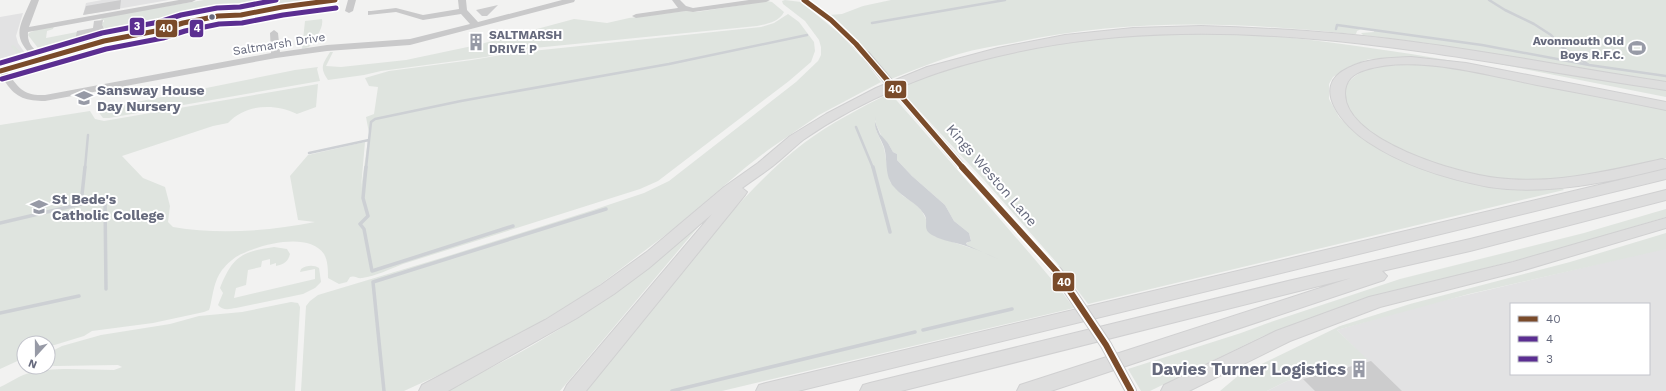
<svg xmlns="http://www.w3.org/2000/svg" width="1666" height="391" font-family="'Work Sans',sans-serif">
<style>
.built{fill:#e2e2e3;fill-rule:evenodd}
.green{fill:#dfe4df;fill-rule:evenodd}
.water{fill:#cdd0d4}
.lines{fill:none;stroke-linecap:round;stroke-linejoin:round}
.stream-far1{stroke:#cdd0d4;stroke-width:2.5}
.stream{stroke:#cdd0d4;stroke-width:3.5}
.building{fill:#cccccd}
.highway-casing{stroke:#d0d0d1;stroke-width:2}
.minor{fill:#c9c9ca;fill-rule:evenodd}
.highway{fill:#dedede;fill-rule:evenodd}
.minor-bridge-far1{stroke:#c9c9ca;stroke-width:9}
.minor-bridge{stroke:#c9c9ca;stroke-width:12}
.bus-1-far1-casing{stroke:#fff;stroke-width:8}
.bus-1-casing{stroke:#fff;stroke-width:10}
.bus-2-casing{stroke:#fff;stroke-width:8}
.bus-3-casing{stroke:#fff;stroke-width:8}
.bus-1-far1{stroke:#7a4b2a;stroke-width:5}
.bus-1{stroke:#7a4b2a;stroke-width:6}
.bus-2{stroke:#5b2e91;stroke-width:5}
.bus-3{stroke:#5b2e91;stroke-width:5}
.bus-dot{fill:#666a7d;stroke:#fff;stroke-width:1.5}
.labels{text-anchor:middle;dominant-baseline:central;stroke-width:4;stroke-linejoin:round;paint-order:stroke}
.far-poi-label{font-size:12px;font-weight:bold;fill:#666a7d;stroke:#fff;text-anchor:start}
.far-street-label{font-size:12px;fill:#666a7d;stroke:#fff}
.poi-label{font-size:14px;font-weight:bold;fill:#666a7d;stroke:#fff;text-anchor:start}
.street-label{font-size:14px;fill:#666a7d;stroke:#fff}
.near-poi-label{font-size:17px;font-weight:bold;fill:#666a7d;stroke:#fff;text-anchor:end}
.line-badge{stroke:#fff;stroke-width:1.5}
.badge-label{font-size:11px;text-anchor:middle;font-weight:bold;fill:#fff}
</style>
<rect width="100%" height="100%" fill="#f2f2f1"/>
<path class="built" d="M 102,0 L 169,0 L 83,15 L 86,3 Z
M 23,13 L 16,36 L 18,43 L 25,53 L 10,58 L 12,60 L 0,63 L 0,17 Z
M 1666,248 L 1666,391 L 1267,391 L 1287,381 L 1367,360 L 1337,330 L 1420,306 ZM 1511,304 L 1649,304 L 1649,374 L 1511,374 Z"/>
<path class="green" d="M 204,0 L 306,0 L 236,12 L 223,12 L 201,16 L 201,12 L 186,15 L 186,18 L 165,25 L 105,37 L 47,53 L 41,52 L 28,35 L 29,33 L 36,30 L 54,26 L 53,29 L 47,31 L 46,38 L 77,32 L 76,40 L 103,35 L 105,30 L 104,27 L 100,28 L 101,23 L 104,22 L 104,20 L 101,21 L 102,17 Z
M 785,0 L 801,2 L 840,34 L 864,60 L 881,82 L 819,115 L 768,150 L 746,167 L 672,230 L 594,289 L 534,326 L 465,363 L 404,391 L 301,391 L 306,306 L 310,301 L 318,295 L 451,255 L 593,210 L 644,193 L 669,181 L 796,82 L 818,61 L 821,55 L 821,47 L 819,40 L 805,21 L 783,4 L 782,1 Z
M 891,0 L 1666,0 L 1666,83 L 1425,43 L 1363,35 L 1361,33 L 1374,32 L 1374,30 L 1361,29 L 1357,31 L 1356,34 L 1352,34 C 1237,22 1127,18 1012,43 C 995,46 976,49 959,54 C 936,61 914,70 891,79 L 868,52 L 829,15 L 842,14 L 863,6 Z
M 767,1 L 772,2 L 784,12 C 779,22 767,24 757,26 L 514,50 L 486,57 L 381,71 L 364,75 L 328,80 C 319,67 323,64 330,52 L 333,52 L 326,66 L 341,67 L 406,60 L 477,45 L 574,19 L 607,23 L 629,18 L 685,11 L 697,12 Z
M 788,14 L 799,22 L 814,42 L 815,51 L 811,62 L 789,81 L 658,181 L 640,189 L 403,264 C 390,269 376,276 362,278 C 357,279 355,275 350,277 L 347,282 L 339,284 L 328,278 C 328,270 328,261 324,254 C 309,232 263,244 244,253 C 235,256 228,263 222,270 C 214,281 213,294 210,307 L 209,310 L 204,312 L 153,323 L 92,331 L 84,336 L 48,347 L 48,343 L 24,343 L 24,358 L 0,369 L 0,125 L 90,111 L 95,119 L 104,121 L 318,84 L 316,107 L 297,114 C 275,103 245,104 228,123 L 213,126 L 122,156 L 143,178 L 165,187 L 170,206 L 168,222 L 173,227 C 219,235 269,231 315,222 L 298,220 L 290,176 L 308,155 L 365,142 L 361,188 L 369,133 L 366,117 L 374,114 L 378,87 L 369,86 L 365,78 L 331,81 L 365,78 L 389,71 L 472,60 L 513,53 L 761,27 L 774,23 Z
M 322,19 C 324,28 315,39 309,47 L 302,49 L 305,21 Z
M 1195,33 C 1224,34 1254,34 1283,37 C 1352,44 1420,55 1487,67 L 1415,57 L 1369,59 L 1350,66 L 1333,77 L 1329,84 L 1329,99 L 1339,117 L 1352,130 L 1371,143 L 1396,157 L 1525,189 L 1562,188 L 1564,190 L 1088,304 L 1057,263 L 984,180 L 898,88 C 961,63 1027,45 1095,38 C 1128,35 1162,35 1195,33 Z
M 13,45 L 29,59 L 0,68 L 0,63 L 11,60 L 10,58 L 18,55 L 11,46 Z
M 1433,51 L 1666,89 L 1666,97 Z
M 1410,64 L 1460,68 L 1666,110 L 1666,158 C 1621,167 1575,180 1529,180 C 1478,180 1400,160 1362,125 C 1357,121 1351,115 1348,109 C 1346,103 1345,95 1344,89 C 1358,65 1385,65 1410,64 Z
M 318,67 L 317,69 L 320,81 L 109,118 L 103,118 L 97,110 L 295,70 Z
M 890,93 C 925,132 959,172 994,212 C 1021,244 1049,274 1074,308 L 722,391 L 583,391 C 616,351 649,310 683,270 C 720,225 757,179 804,143 C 831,123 860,108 890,93 ZM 875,117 L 875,122 L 882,137 L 888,143 L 893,152 L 897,154 L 897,160 L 912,176 L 945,205 L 954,221 L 969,233 L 971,240 L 966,244 L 971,248 L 934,236 L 922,211 L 913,202 L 903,196 L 890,182 L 884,148 L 876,130 Z
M 1666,209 L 1666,217 L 1552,251 L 1392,292 L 1337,308 L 1263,336 L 1150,391 L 1141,391 L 1128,369 L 1241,333 L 1268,323 L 1400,279 L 1584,233 Z
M 698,226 L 699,226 L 560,391 L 443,391 C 500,365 559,333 609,295 C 639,273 668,249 698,226 Z
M 1666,233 L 1666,249 L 1469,294 L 1337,330 L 1368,360 L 1287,381 L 1267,391 L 1220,391 L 1239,375 L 1340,326 L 1410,304 L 1570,262 Z
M 274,247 L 287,249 L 290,254 C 288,262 284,264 276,266 L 276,263 L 270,265 L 270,259 L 262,261 L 261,267 L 248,270 L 246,285 L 236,288 L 234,298 L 315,279 L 315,269 L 300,272 L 301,269 C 307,265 314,265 319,268 L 321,282 L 315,288 L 303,294 L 236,308 C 229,309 223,311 218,305 L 223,293 L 220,288 C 233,256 241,252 274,247 Z
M 291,302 L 298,303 L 300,307 L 295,391 L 0,391 L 0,387 C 9,383 17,377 26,374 C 51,366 87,370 114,370 L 122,367 L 118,365 L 55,366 L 48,365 L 48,353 L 62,346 L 101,335 L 170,324 L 199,316 L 242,312 Z"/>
<path class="water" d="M 876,116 L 875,122 L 880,134 L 888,143 L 893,152 L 897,154 L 897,160 L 912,176 L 945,205 L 954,221 L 969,233 L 971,241 L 966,243 L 967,245 L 1000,260 C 988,254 976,249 963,245 C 954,242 943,241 934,236 C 920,229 930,223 924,214 C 916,202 903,198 894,187 C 884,176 888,160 884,147 C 880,136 872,129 876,116 Z"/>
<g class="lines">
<path class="stream-far1" d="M 872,23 L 1005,0
M 1336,29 L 1337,25 L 1482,45 L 1589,65 L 1562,47 L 1551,35 L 1534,24 L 1505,10 L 1489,0
M 1589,65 L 1666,76
M 856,127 L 873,168
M 309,153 L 369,140
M 85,168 L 88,135
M 366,168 L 371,122 L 375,119 L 461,101 L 669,64 L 807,35"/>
<path class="stream" d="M 366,167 L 363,198 L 368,216 L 360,224 L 364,229 L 372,271 L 513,226
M 873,167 L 890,232
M 105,199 L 106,289
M 0,223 L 81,204 L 85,167
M 0,313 L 79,296
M 923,330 L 1012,309
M 384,391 L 373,282 L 606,209
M 672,391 L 915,332"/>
</g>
<path class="building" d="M 121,0 L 120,9 L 83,15 L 86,6 Z
M 498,5 L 487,16 L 482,16 L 476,10 Z
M 103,20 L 102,25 L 105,30 L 103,35 L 75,40 L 77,31 L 93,28 L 94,21 Z
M 1371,361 L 1402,391 L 1315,391 L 1303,379 Z"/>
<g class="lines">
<g class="highway-casing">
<path id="highway" d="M 1201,26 C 1270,28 1338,32 1406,41 C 1493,52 1579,69 1666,82 L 1666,90 C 1456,59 1249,9 1036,48 C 990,57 944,68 901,87 C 867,101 833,119 803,140 C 793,148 784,157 774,165 C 764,173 753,180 742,188 L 747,192 L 745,195 L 586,391 L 564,391 L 567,385 L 712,214 L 649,268 L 614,294 L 577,318 L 448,391 L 419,391 L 422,385 L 545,320 L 601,285 L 648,251 L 724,187 L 758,163 L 790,136 L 826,114 L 876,88 L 927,67 L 998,48 L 1065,35 L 1133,28 Z
M 1411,57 L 1466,63 L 1666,102 L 1666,110 C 1623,101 1580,93 1537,85 C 1487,75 1414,54 1365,70 C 1353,74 1345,80 1345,94 C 1346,141 1459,174 1497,178 C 1553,185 1608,171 1662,159 L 1666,160 L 1666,168 C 1609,182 1548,196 1489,187 C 1447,179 1404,166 1368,142 C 1345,127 1308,87 1348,68 C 1367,58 1390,58 1411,57 Z
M 1666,169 L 1666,179 L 798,391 L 756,391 L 759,385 L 766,383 Z
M 1666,190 L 1666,200 L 1470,251 L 1382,271 L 1387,276 L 1384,280 L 1051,391 L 1017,391 L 1020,385 L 1351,278 L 901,391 L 860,391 L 863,385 L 870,383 L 1288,281 L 1470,239 Z
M 1666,218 L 1666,228 L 1521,271 L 1380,307 L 1290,341 L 1189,391 L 1161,391 L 1164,385 L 1276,331 L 1369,297 L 1513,262 Z"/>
</g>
<path class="minor" d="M 31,0 L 39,0 L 29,27 L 179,0 L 196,0 L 192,2 L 28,32 C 27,45 34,48 42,56 L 106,38 L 159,28 L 183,21 L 211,16 L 243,13 L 282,5 L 317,0 L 339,0 L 335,2 L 282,9 L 236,19 L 233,18 L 184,25 L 161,33 L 110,42 L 7,72 C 19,88 23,96 45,95 L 271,53 L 270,33 L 274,30 L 278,33 L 280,52 L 327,45 L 410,39 L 470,24 L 461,14 L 423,20 L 396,12 L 368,15 L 368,11 L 371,11 L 396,8 L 423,15 L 459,9 L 458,0 L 466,0 L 467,10 L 478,22 L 562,0 L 575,0 L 574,2 L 410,45 L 327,51 L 276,58 L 45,101 C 27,101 16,98 6,83 C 2,77 0,75 0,68 L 35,58 C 10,37 20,26 31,0 Z
M 348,0 L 356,0 L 353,11 L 349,13 L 345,11 Z
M 672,0 L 680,0 L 686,6 L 693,8 L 749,0 L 770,0 L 766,2 L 693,12 L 686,11 L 636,18 L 632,16 L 636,14 L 678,8 Z
M 800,0 L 809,0 L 834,18 L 869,53 L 870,55 L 869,57 L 863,57 L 828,22 Z
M 899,91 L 902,92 L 981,182 L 1061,269 L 1063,272 L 1061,275 L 1053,275 L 973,186 L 896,96 L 894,94 L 896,92 Z"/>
<use href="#highway" class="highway"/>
<path class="minor-bridge-far1" d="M 866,55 L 899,94"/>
<path class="minor-bridge" d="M 1057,272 L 1106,345 L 1131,391"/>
<g class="bus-1-far1-casing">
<path id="bus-1-far1" d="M 804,0 L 831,20 L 856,44 L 963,168
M 0,71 L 104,41 L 161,30 L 183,23 L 218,16 L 241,15 L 282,7 L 335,0"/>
</g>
<g class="bus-1-casing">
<path id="bus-1" d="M 962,167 L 1057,272 L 1106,345 L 1131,391"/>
</g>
<g class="bus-2-casing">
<path id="bus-2" d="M 2,79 L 106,49 L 163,38 L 185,31 L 219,24 L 242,23 L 283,15 L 336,8"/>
</g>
<g class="bus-3-casing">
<path id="bus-3" d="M 0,63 L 102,33 L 159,22 L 181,15 L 217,8 L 240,7 L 276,0"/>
</g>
<use href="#bus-1-far1" class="bus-1-far1"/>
<use href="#bus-1" class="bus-1"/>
<use href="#bus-2" class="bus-2"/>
<use href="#bus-3" class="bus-3"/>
</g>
<defs>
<g id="building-bare" transform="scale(1.38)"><path d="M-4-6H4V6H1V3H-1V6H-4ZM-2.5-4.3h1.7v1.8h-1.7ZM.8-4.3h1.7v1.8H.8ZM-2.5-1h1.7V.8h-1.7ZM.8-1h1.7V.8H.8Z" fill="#979aa6" stroke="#fff" stroke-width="2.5" paint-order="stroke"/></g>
<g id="stadium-bare" transform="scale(1.38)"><path d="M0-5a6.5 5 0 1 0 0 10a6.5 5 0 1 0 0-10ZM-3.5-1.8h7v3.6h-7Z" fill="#979aa6" stroke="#fff" stroke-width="2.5" paint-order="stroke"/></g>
<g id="school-bare" transform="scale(1.38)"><path d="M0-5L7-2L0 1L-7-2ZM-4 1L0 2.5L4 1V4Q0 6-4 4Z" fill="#979aa6" stroke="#fff" stroke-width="2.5" paint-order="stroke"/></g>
</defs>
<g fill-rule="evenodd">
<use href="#building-bare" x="476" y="42"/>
<use href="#stadium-bare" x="1637" y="48"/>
<use href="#school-bare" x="84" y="98"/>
<use href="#school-bare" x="39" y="207"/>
<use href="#building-bare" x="1359" y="369"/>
</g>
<circle class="bus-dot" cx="212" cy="17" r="3.5"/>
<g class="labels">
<g class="far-poi-label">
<text x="489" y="35">SALTMARSH<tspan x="489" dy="14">DRIVE P</tspan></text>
<text x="1624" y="41" text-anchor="end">Avonmouth Old<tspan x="1624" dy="14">Boys R.F.C.</tspan></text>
</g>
<g class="far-street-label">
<text transform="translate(279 44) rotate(-9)">Saltmarsh Drive</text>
</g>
<g class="poi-label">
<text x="97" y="90">Sansway House<tspan x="97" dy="16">Day Nursery</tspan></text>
<text x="52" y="199">St Bede's<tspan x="52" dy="16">Catholic College</tspan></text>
</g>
<g class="street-label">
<text transform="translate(992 175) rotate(49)">Kings Weston Lane</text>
</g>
<g class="near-poi-label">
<text x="1346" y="369">Davies Turner Logistics</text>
</g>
</g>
<g class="line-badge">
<rect x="129" y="17" width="16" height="19" rx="4" fill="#5b2e91"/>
<rect x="155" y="19" width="23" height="19" rx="4" fill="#7a4b2a"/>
<rect x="189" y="19" width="15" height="19" rx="4" fill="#5b2e91"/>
<rect x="884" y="80" width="23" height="19" rx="4" fill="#7a4b2a"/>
<rect x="1052" y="272" width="23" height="20" rx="4" fill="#7a4b2a"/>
</g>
<g class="badge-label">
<text x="137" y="30">3</text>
<text x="166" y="32">40</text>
<text x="197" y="32">4</text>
<text x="895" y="93">40</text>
<text x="1064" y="286">40</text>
</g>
<rect x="1510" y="303" width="140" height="72" fill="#ffffff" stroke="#c2c3cb"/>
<rect x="1518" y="316" width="20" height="6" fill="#7a4b2a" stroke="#c2c3cb"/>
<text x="1546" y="323" font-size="12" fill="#666a7d">40</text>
<rect x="1518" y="336" width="20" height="6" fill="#5b2e91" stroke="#c2c3cb"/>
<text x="1546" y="343" font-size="12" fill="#666a7d">4</text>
<rect x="1518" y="356" width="20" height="6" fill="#5b2e91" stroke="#c2c3cb"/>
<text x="1546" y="363" font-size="12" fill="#666a7d">3</text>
<g transform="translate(36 355) rotate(201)"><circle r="19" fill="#ffffff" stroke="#c2c3cb"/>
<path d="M0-3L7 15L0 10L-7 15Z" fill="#979aa6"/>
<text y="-6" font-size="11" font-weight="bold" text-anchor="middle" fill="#666a7d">N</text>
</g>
</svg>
